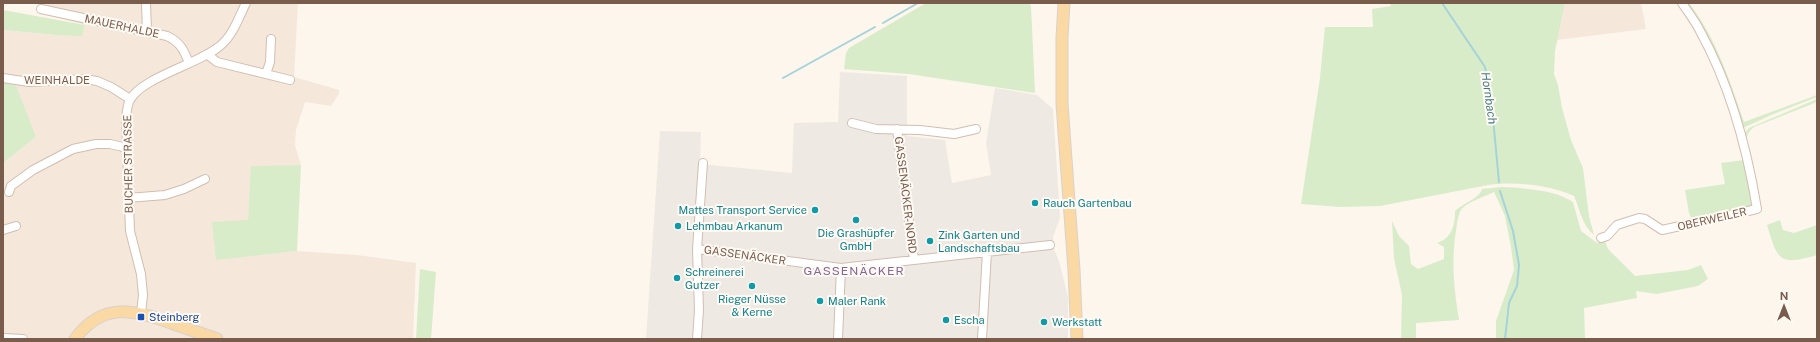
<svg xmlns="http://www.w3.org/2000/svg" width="1820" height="342" font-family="'Public Sans',sans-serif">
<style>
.residential{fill:#f5e8da}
.industrial{fill:#efe9e4}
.green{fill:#d8ecc9}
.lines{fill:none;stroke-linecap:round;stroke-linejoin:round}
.stream{stroke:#a5d3da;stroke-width:2}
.minor-casing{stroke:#d1beb0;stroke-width:10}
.major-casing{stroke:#dad1cd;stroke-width:13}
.minor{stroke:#fff;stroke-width:8}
.major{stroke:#fbd9a5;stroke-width:11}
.culture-dot{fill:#0f9aa8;stroke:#fffaf3;stroke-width:1.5}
.transit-dot{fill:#1a4fb4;stroke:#fffaf3;stroke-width:1.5}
.labels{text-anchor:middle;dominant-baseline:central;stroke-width:4;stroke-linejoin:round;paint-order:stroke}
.street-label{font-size:11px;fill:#7a5c4d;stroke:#fffaf3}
.culture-label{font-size:11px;fill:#0d838f;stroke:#fffaf3;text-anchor:start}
.transit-label{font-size:11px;fill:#164399;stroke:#fffaf3;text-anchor:start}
.water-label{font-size:12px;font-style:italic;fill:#437c86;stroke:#fffaf3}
.neighbourhood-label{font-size:12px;letter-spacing:1px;fill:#846695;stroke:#fffaf3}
</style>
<rect width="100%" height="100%" fill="#fdf6ec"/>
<path class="residential" d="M 38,3 L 298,3 L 294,77 L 339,90 L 339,94 L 331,106 L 305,102 L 296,130 L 295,145 L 301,165 L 252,167 L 248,220 L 216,259 L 297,251 L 357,255 L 416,263 L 413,339 L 3,339 L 3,163 L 36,137 L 3,78 L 3,30 L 56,35 L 82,35 L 85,25 L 38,12 Z
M 1565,3 L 1641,3 L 1646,29 L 1557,40 Z"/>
<path class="industrial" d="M 840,72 L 907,76 L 907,136 L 945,140 L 952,183 L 991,175 L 986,143 L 995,88 L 1037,95 L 1053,109 L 1060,218 L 1053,237 L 1054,249 L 1059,261 L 1068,297 L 1068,339 L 646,339 L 660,131 L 701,132 L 700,164 L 792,173 L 794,123 L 838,122 Z"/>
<path class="green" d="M 926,3 L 1029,3 L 1031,6 L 1035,93 L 909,74 L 844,69 L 846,53 L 849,48 Z
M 1390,3 L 1565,3 L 1555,51 L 1554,74 L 1558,85 L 1562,108 L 1571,140 L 1583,168 L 1589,216 L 1594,235 C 1582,225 1580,210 1574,196 C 1549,185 1515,181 1488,185 L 1380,206 L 1340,207 L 1301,204 L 1320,78 L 1325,27 L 1373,27 L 1372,9 L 1391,6 Z
M 1685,3 L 1689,3 C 1716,38 1730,81 1744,122 L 1817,95 L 1817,97 L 1771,115 L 1741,129 Z
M 3,10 L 85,25 L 82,36 L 56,35 L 3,30 Z
M 3,82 L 15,83 L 36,137 L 3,163 Z
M 1817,99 L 1817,102 L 1754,127 C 1747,133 1746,137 1745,146 L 1743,135 L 1749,128 Z
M 1744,160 L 1752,204 L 1748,209 L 1692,220 L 1689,213 L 1685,190 L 1725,184 L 1721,163 Z
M 301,165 L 297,251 L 216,260 L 212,222 L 248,220 L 251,166 Z
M 1502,187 C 1523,188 1556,190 1573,202 L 1581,231 L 1597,243 L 1605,241 L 1608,249 L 1635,276 L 1688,270 L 1701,265 L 1708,279 L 1698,286 L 1657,294 L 1636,291 L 1637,298 L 1584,308 L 1585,339 L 1496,339 L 1496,321 L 1514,270 L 1511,247 L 1505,216 L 1494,192 C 1486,196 1465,203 1461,210 C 1458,215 1457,224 1456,231 C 1451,263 1454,288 1459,320 L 1416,323 L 1416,339 L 1401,339 L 1402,295 L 1394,258 L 1392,221 L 1399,236 L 1409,246 L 1411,264 L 1418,269 L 1444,259 L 1444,247 L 1437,243 C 1452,238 1455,225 1455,211 C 1462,204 1480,198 1482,189 Z
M 1780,220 L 1783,230 L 1794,233 L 1817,225 L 1817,255 C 1779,266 1778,261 1767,225 Z
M 420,269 L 436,272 L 431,339 L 416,339 Z"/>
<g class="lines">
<path class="stream" d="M 1442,3 L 1485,67 L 1491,97 L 1499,182
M 883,23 L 918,3
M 783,78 L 875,27
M 1500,191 L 1513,231 L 1519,265 L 1517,286 L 1509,303 L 1505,339"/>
<g class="minor-casing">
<path id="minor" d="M 146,3 L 147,31
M 41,9 L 167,36 C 180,42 184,50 189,63
M 208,55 L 217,62 L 290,80
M 266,74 L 270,62 L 271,39
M 3,78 L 29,82 L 84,79 L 97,81 L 111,87 L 130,99
M 852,123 L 876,129 L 920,130 L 954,134 L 976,129
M 897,129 L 914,260
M 9,192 L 11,186 L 33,170 L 73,149 L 96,144 L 110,144 L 127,148
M 128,198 L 165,195 L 184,189 L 205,179
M 3,230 L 16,226
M 1601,238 L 1607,236 L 1617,225 L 1639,218 L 1645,219 L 1662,230 L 1757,209 C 1747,148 1730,85 1700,31 C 1695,21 1688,12 1682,3
M 697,249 L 841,268 L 1050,245
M 141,313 L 143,295 L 141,274 L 130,231 L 126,118 C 127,112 127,105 130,100 C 142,77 200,64 221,45 C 233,35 239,17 246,3
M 3,338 L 23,339
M 697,339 L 699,310 L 697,249 L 703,163
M 838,339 L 841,268
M 982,339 L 987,252"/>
</g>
<g class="major-casing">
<path id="major" d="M 1064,3 L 1062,38 L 1062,104 L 1074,270 L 1077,339
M 75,339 C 102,302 133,309 171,323 C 186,328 202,334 217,339"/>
</g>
<use href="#minor" class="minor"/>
<use href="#major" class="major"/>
</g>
<g class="culture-dot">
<circle cx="1035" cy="203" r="4"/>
<circle cx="815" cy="210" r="4"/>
<circle cx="856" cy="220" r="4"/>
<circle cx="678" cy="226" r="4"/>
<circle cx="930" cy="241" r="4"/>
<circle cx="677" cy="278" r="4"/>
<circle cx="752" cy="286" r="4"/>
<circle cx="820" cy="301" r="4"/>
<circle cx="946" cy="320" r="4"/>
<circle cx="1044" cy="322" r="4"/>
</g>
<rect class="transit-dot" x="137" y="313" width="8" height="8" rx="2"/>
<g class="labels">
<g class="street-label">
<text transform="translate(122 26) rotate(12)">MAUERHALDE</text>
<text x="57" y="80">WEINHALDE</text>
<text transform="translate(128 164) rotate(-91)">BUCHER STRASSE</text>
<text transform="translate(906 195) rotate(83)">GASSENÄCKER-NORD</text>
<text transform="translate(1712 219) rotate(-13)">OBERWEILER</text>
<text transform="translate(745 255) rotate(8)">GASSENÄCKER</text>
</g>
<g class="culture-label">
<text x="1043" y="203">Rauch Gartenbau</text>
<text x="807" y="210" text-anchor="end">Mattes Transport Service</text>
<text x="686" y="226">Lehmbau Arkanum</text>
<text x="856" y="233" text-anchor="middle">Die Grashüpfer<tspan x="856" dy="13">GmbH</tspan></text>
<text x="938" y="235">Zink Garten und<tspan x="938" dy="13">Landschaftsbau</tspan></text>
<text x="685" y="272">Schreinerei<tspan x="685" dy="13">Gutzer</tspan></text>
<text x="752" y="299" text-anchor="middle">Rieger Nüsse<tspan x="752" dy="13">&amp; Kerne</tspan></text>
<text x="828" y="301">Maler Rank</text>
<text x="954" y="320">Escha</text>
<text x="1052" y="322">Werkstatt</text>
</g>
<g class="transit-label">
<text x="149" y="317">Steinberg</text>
</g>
<g class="water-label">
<text transform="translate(1489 98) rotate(82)">Hornbach</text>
</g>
<g class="neighbourhood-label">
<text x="854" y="271">GASSENÄCKER</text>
</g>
</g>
<rect width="1820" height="342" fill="none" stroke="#7a5c4d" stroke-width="8"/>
<g transform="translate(1784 306)" stroke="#fffaf3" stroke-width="3" paint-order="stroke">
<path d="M0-3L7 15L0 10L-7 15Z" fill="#7a5c4d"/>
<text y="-6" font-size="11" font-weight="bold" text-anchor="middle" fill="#7a5c4d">N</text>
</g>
</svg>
